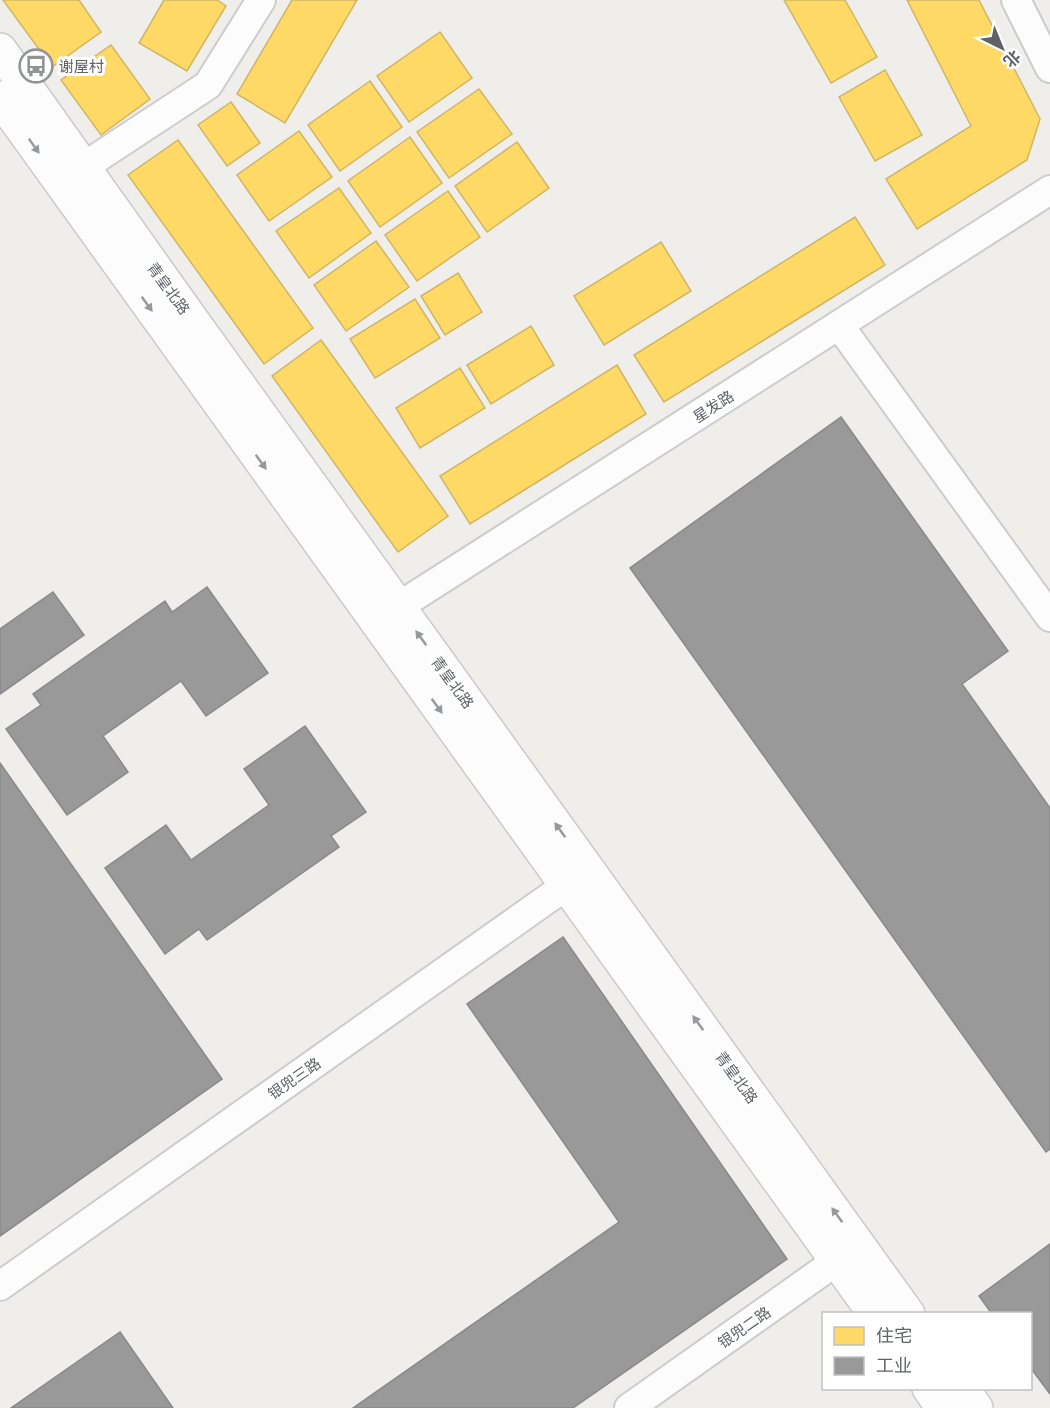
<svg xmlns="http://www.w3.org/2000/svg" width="1050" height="1408" font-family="'Open Sans','Noto Sans SC',sans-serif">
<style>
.homes{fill:#ffd966;stroke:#cfb667;stroke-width:1.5}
.industry{fill:#999;stroke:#88898a;stroke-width:1.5}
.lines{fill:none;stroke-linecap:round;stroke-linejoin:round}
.street-casing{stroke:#cbcccc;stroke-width:32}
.secondary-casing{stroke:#cacacb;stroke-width:36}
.street{stroke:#fdfcfc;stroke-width:28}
.secondary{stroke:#fdfcfc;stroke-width:33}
.oneway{fill:#96999c}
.labels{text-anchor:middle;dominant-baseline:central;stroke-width:6;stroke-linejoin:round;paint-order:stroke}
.poi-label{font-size:15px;fill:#5f6368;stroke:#fff;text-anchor:start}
.street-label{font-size:15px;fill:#5f6368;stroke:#fff}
</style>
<rect width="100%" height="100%" fill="#efeeea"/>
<path class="homes" d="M 3,0 L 79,0 L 101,32 L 52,67 Z
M 164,0 L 217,0 L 226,6 L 187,71 L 139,43 Z
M 292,0 L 357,0 L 285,123 L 237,94 Z
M 784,0 L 845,0 L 877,57 L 831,83 Z
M 907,0 L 979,0 L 1040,119 L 1027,160 L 917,229 L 886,179 L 971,126 Z
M 440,32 L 472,78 L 409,122 L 377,76 Z
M 111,45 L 150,99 L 101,135 L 61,80 Z
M 885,70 L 922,135 L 875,161 L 839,97 Z
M 370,81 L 402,127 L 340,171 L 308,125 Z
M 479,89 L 512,134 L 449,178 L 417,132 Z
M 231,102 L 260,143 L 227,166 L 198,125 Z
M 299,131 L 332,177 L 269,221 L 237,175 Z
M 410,137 L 442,183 L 380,227 L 348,181 Z
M 178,140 L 313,328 L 264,364 L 128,175 Z
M 517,142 L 549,188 L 487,232 L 455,186 Z
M 339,188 L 371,233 L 309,278 L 276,231 Z
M 448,191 L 480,237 L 417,281 L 385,235 Z
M 855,217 L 885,265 L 664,402 L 634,355 Z
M 376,241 L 409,287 L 346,331 L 314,285 Z
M 661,242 L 691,291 L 604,345 L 574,296 Z
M 458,273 L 482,312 L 445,335 L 421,296 Z
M 415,299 L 440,338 L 375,378 L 350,339 Z
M 531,326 L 554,365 L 491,404 L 467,365 Z
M 321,340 L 448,516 L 398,552 L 272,376 Z
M 617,365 L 646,414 L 470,524 L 440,476 Z
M 460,368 L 485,408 L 420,448 L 396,408 Z"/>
<path class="industry" d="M 841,417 L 1008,651 L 962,684 L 1050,808 L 1050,1149 L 1046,1152 L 630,568 Z
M 207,587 L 268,673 L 206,716 L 181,681 L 103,736 L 128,772 L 67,815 L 6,729 L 41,705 L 33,694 L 165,601 L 172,612 Z
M 53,592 L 84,635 L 0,694 L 0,629 Z
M 305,726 L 366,812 L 331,836 L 339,847 L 207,940 L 199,929 L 165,954 L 105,868 L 166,825 L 191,860 L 269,805 L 244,769 Z
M 0,763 L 222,1079 L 0,1236 Z
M 563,937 L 787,1259 L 573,1408 L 353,1408 L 619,1222 L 467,1004 Z
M 1050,1244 L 1050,1394 L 1030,1367 L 1030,1314 L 992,1314 L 979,1296 Z
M 120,1332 L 173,1408 L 11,1408 Z"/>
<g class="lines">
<g class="street-casing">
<path id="street" d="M 1016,0 L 1050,68
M 65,179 L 208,85 L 261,0
M 839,325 L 1050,617
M 379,619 L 1050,190
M 0,1286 L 584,873
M 629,1408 L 855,1248"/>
</g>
<g class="secondary-casing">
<path id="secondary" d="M 0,50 L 189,316 L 908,1314
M 0,98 L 875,1314
M 929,1388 L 943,1408
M 962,1388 L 976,1408"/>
</g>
<use href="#street" class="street"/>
<use href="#secondary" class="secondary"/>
</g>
<defs><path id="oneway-solid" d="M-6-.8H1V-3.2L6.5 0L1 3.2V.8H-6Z" transform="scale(1.5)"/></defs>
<g class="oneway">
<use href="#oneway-solid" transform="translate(34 146) rotate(55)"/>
<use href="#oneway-solid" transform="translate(147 304) rotate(54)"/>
<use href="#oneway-solid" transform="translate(261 462) rotate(54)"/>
<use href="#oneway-solid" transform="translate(421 638) rotate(-126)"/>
<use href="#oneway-solid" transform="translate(437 706) rotate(54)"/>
<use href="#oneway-solid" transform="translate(560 830) rotate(-126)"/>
<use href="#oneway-solid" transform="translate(698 1023) rotate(-126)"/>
<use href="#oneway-solid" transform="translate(837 1215) rotate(-126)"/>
</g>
<defs>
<g id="bus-ring" transform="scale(1.725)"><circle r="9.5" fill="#fff" stroke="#919496" stroke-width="1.5"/><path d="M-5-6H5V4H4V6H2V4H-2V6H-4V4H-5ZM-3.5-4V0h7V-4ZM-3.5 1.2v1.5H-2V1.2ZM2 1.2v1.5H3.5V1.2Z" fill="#919496"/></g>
</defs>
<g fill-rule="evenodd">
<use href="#bus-ring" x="36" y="66"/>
</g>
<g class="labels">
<g class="poi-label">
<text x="59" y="66">谢屋村</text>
</g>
<g class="street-label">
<text transform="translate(169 288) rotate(54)">青皇北路</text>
<text transform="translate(713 406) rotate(-33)">星发路</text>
<text transform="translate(453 682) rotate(54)">青皇北路</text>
<text transform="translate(737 1077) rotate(54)">青皇北路</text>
<text transform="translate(294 1078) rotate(-35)">银兜三路</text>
<text transform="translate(744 1327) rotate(-35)">银兜二路</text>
</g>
</g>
<rect x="822" y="1312" width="210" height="78" fill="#ffffff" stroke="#bfc1c3" stroke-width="1.5"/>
<rect x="834" y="1327" width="30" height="18" fill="#ffd966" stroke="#bfc1c3" stroke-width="1.5"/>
<text x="876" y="1342" font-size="18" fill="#5f6368">住宅</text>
<rect x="834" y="1357" width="30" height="18" fill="#999999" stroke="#bfc1c3" stroke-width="1.5"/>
<text x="876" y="1372" font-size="18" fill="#5f6368">工业</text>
<g transform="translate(1002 48) rotate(137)" stroke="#ffffff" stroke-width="4.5" paint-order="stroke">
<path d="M0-4.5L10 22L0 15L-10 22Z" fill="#5f6368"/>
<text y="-9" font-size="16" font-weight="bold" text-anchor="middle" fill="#5f6368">北</text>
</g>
</svg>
